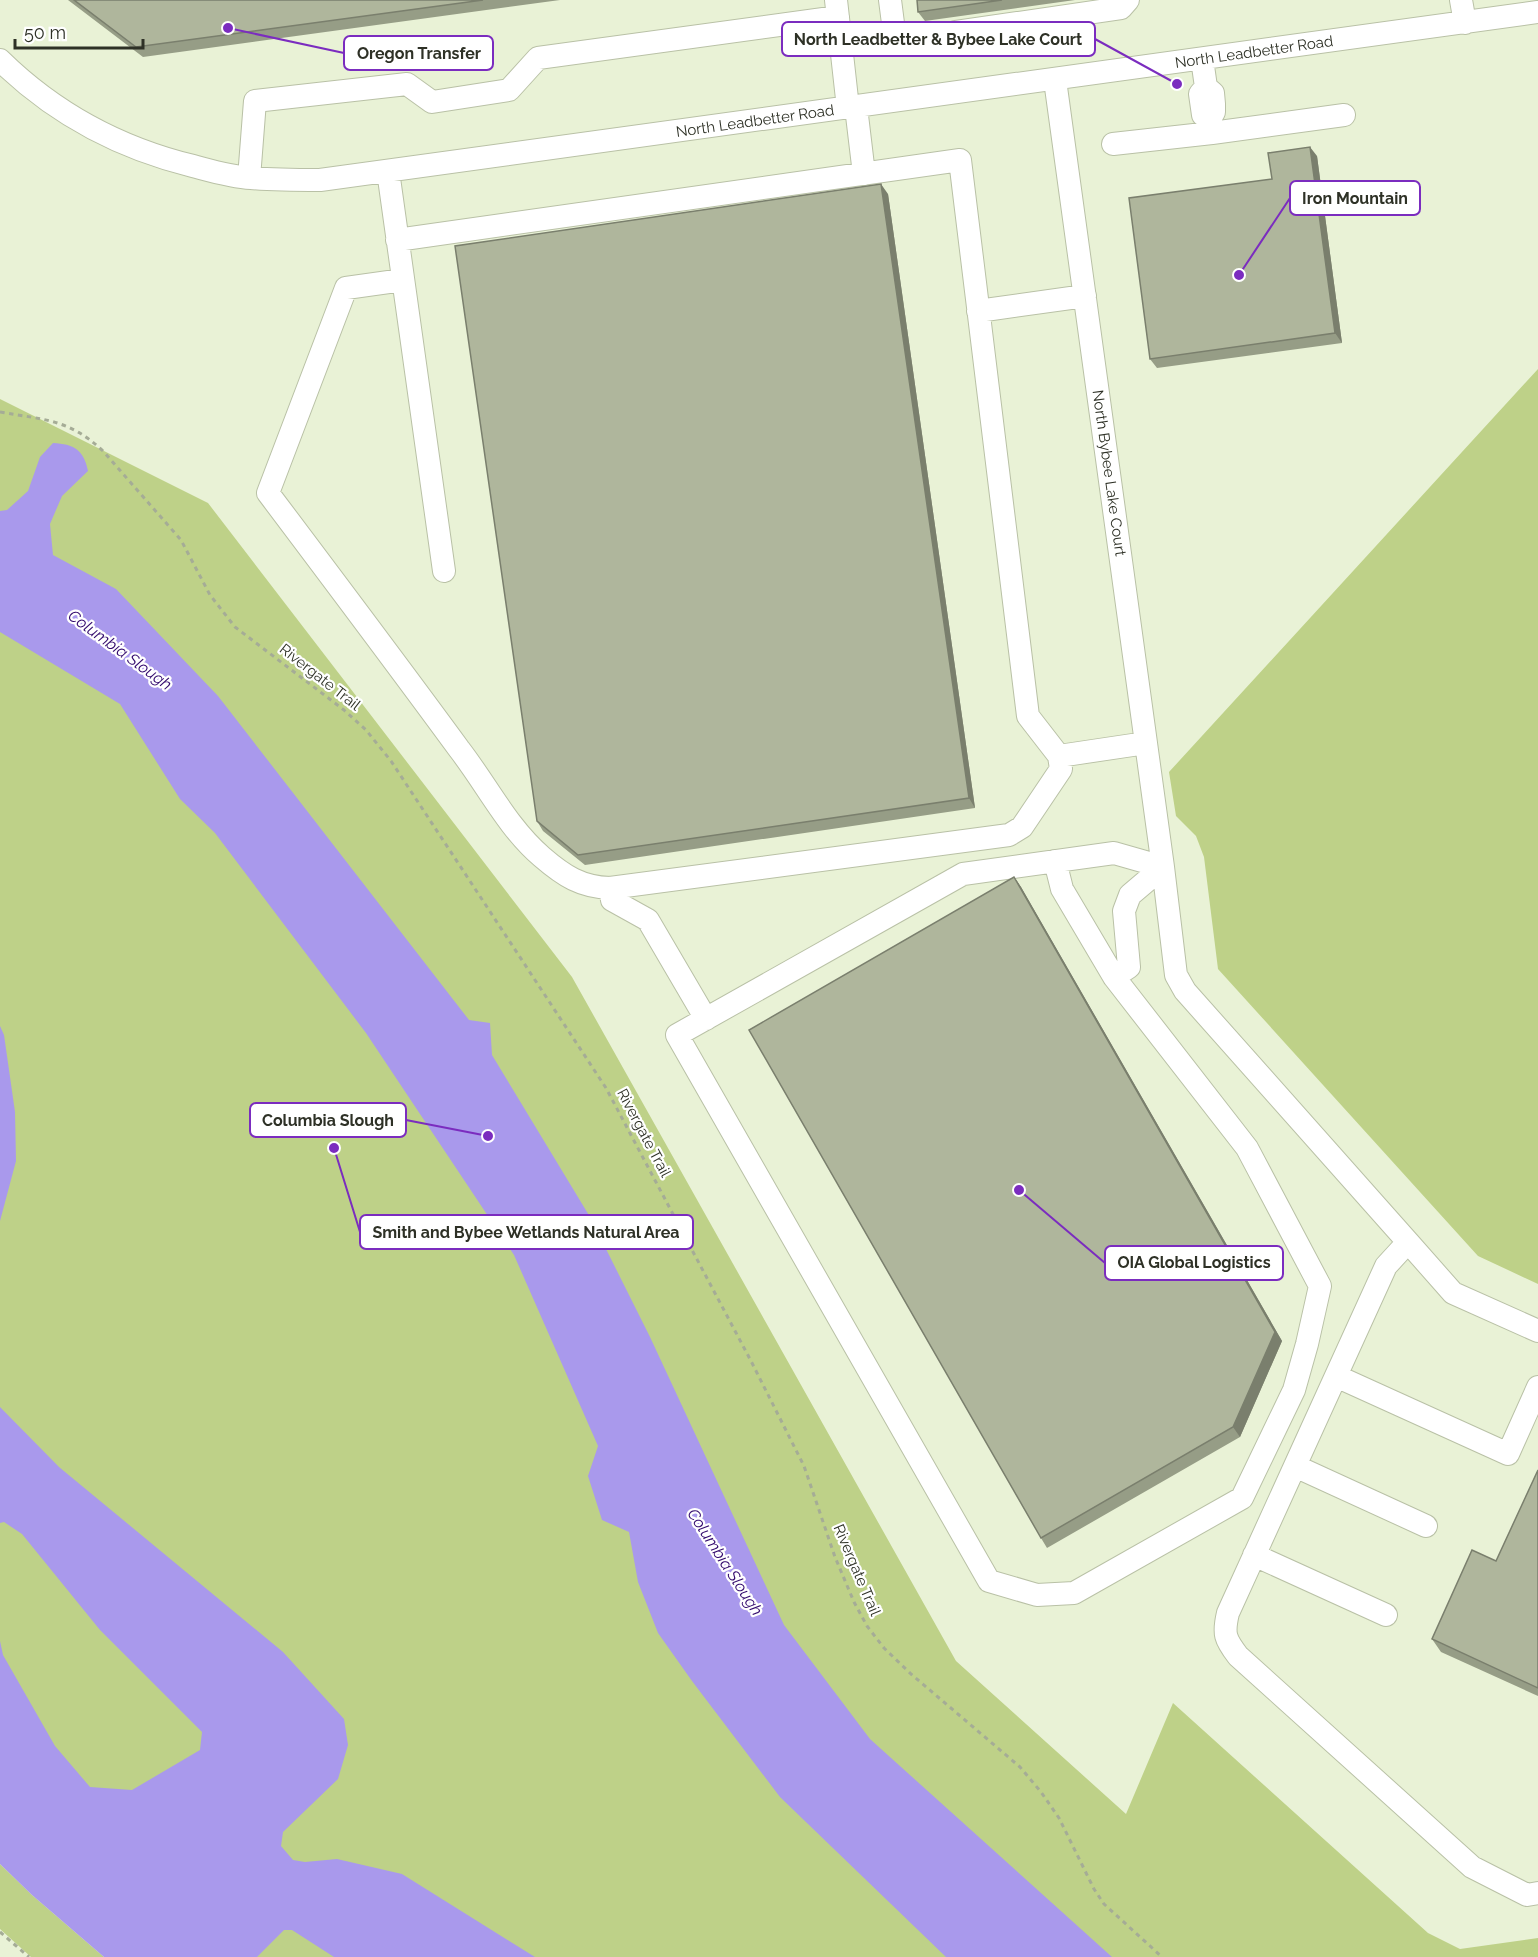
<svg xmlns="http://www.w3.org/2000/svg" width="1538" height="1957" font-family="Raleway,sans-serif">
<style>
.green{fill:#bed188}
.water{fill:#a999ec}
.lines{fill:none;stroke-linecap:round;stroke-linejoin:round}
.minor-casing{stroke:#b9c1a6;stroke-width:24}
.path{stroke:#a5ac96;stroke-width:3;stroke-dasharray:4.5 4.5;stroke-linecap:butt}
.minor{stroke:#fff;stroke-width:22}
.wall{fill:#969d86}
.shaded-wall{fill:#7a7f6d}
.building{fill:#afb69c;stroke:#7a7f6d;stroke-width:1.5}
.labels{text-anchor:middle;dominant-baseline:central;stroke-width:4.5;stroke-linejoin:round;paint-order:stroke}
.street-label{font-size:15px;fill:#2e3126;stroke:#fff}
.water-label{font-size:16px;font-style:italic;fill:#31086c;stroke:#fff}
.leader{fill:none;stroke:#7b2cbf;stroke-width:2}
.callout-dot{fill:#7b2cbf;stroke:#fff;stroke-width:2}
.callout{fill:#fff;stroke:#7b2cbf;stroke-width:2}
.callout-label{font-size:16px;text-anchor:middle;font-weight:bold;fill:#2e3126}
</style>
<rect width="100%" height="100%" fill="#e9f2d6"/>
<path class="green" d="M 1538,369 L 1538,1284 L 1478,1256 L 1218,969 L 1204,857 L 1196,836 L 1176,816 L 1169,772 Z
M 0,399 L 208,503 L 572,977 L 956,1661 L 1126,1814 L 1173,1703 L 1428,1933 L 1460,1949 L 1538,1938 L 1538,1957 L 109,1957 L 0,1858 Z
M 0,1864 L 32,1895 L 104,1957 L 31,1957 L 0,1929 Z"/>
<path class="water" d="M 53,443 C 74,444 84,450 88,471 L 62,496 L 50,524 L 53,555 L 116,589 L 218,696 L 469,1020 L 490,1023 L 492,1055 L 590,1217 L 650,1337 L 784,1625 L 870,1739 L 1112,1957 L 946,1957 L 780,1797 L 692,1681 L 658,1633 L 638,1582 L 629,1532 L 602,1520 L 588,1476 L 598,1446 L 514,1255 L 366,1033 L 215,833 L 180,799 L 120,704 L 0,632 L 0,511 L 7,510 L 28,491 L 40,457 Z
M 0,1026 L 4,1035 L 15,1112 L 16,1161 L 0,1221 Z
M 0,1407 L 59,1467 L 283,1652 L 344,1719 L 348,1745 L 338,1779 L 283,1832 L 281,1846 L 293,1860 L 305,1862 L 337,1859 L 402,1874 L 535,1957 L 334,1957 L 292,1930 L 284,1930 L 257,1957 L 104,1957 L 32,1895 L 0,1864 L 0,1641 L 3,1655 L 55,1746 L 90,1787 L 132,1790 L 200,1750 L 202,1732 L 100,1630 L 22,1534 L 4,1522 L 0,1523 Z"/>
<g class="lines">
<g class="minor-casing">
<path id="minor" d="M 836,0 L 848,108
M 1461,0 L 1465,23
M 956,32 L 1121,8 L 1128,0
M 841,39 L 894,31 L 890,0
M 1202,59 L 1206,87 L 1213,93 L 1214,104 L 1214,112 L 1210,119 L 1203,115 L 1200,94 L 1206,87
M 0,60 C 55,114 119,148 193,166 C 212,171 232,177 251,178 C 274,180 297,180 320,180 L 1538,12
M 1055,80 L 1163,867 L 1176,975 L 1185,991 L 1408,1242 L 1386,1266 L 1228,1613 C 1223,1634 1225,1639 1238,1656 L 1472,1867 L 1527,1895 L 1538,1893
M 856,107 L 864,174
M 1210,119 L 1212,133 L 1344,115
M 1113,144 L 1212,133
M 388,171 L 444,571
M 249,178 L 255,101 L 407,84 L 432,102 L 509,90 L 538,58 L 838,17
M 397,240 L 960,160 L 1028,716 L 1059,756 L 1061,769 L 1022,827 L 1009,835 L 610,888 C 581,887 564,876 542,857 C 507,827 487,785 459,749 C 396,663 332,578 268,493 L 346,288 L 403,280
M 978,311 L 1085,296
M 1059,756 L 1146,743
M 1055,861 L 1062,889 L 1114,977 L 1247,1148 L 1320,1286 L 1307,1344 L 1294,1390 L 1242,1498 L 1074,1593 L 1037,1595 L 989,1581 L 677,1035 L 963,874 L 1114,853 L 1163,867
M 610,888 L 612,900 L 648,920 L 706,1019
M 1114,977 L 1129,967 L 1124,911 L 1130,895 L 1163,867
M 1408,1242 L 1453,1293 L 1538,1331
M 1336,1376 L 1508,1454 L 1538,1387
M 1295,1466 L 1426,1526
M 1254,1555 L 1386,1615"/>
</g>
<path class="path" d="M 0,412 C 45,420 69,419 103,451 L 181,540 L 210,595 L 235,627 L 344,710 L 366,730 L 391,761 L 606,1088 L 751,1361 L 804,1466 L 835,1557 L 854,1602 L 867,1626 L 884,1648 L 911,1674 L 1020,1767 L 1041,1792 L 1059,1818 L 1094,1889 L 1104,1904 L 1162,1957
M 0,1932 L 29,1957"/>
<use href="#minor" class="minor"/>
</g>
<path class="wall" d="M 68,0 L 560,0 L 143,57 Z
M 917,0 L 1075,0 L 925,21 L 918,12 Z
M 1317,156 L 1342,343 L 1157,368 L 1150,359 L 1272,179 Z
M 888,194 L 975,808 L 585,865 L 543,831 L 537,821 Z
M 1014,877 L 1021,887 L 1282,1341 L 1240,1437 L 1047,1548 L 1041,1538 Z
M 1538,1470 L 1538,1696 L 1441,1652 L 1432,1639 L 1496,1561 Z"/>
<path class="shaded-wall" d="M 1310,147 L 1317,156 L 1342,343 L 1335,333 Z
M 881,184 L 888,194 L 975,808 L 969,798 Z
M 1014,877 L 1021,887 L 1282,1341 L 1240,1437 L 1233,1427 Z"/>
<path class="building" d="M 74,0 L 483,0 L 136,47 Z
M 917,0 L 1002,0 L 918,12 Z
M 1310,147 L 1335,333 L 1150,359 L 1129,198 L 1272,179 L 1268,153 Z
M 881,184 L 969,798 L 578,855 L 537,821 L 455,246 Z
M 1014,877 L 1275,1332 L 1233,1427 L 1041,1538 L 749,1030 Z
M 1538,1470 L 1538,1688 L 1432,1639 L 1472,1550 L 1496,1561 Z"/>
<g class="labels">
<g class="street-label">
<text transform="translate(1254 52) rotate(-8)">North Leadbetter Road</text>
<text transform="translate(755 121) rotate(-8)">North Leadbetter Road</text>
<text transform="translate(1109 473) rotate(82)">North Bybee Lake Court</text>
<text transform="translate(320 677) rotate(38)">Rivergate Trail</text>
<text transform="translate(644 1133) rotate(62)">Rivergate Trail</text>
<text transform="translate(857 1570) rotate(67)">Rivergate Trail</text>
</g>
<g class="water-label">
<text transform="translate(120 650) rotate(36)">Columbia Slough</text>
<text transform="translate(725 1562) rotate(57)">Columbia Slough</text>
</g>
</g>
<path class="leader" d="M1177 84L1095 39M228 28L344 53M1239 275L1290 198M488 1136L406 1120M334 1148L360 1232M1019 1190L1105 1263"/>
<g class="callout-dot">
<circle cx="1177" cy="84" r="6"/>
<circle cx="228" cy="28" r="6"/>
<circle cx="1239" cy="275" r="6"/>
<circle cx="488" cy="1136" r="6"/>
<circle cx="334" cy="1148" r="6"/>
<circle cx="1019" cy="1190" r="6"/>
</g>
<g class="callout">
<rect x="782" y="22" width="313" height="34" rx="6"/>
<rect x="344" y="36" width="149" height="34" rx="6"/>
<rect x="1290" y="181" width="130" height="34" rx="6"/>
<rect x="250" y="1103" width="156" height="34" rx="6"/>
<rect x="360" y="1215" width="333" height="34" rx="6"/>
<rect x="1105" y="1246" width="178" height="34" rx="6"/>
</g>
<g class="callout-label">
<text x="938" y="45">North Leadbetter &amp; Bybee Lake Court</text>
<text x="419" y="59">Oregon Transfer</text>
<text x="1355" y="204">Iron Mountain</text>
<text x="328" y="1126">Columbia Slough</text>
<text x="526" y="1238">Smith and Bybee Wetlands Natural Area</text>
<text x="1194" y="1268">OIA Global Logistics</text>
</g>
<path d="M15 39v9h128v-9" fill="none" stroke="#2e3126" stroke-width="3"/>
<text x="24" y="39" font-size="18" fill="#2e3126" stroke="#ffffff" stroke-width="4.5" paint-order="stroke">50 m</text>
</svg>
